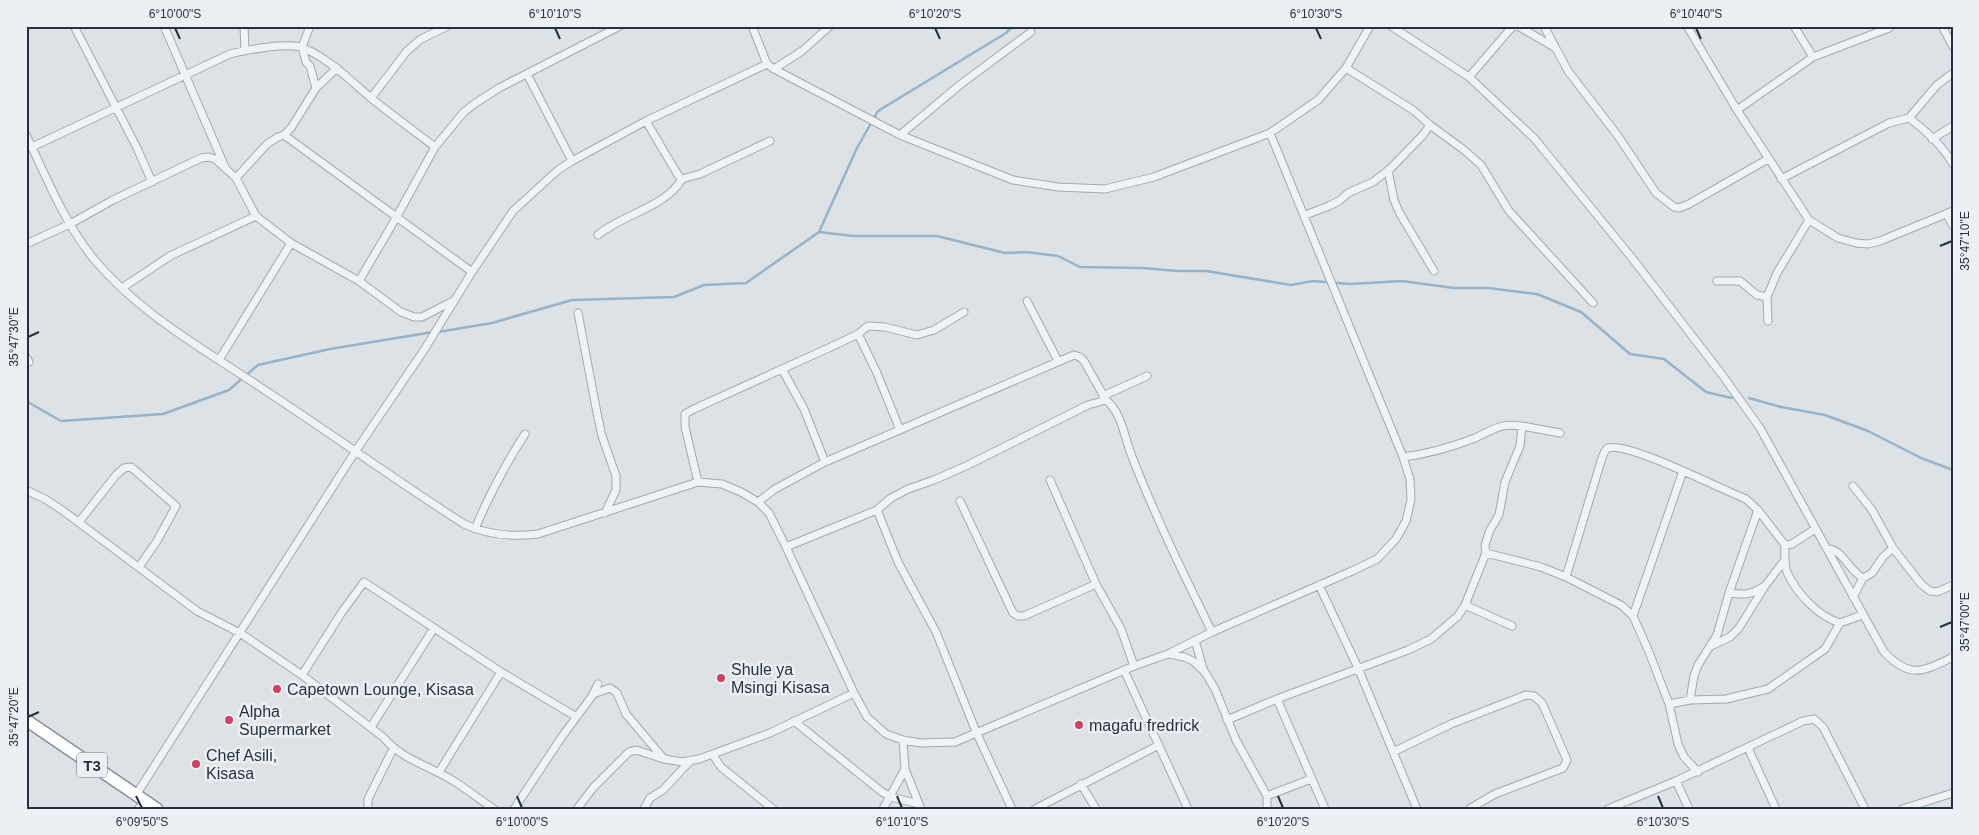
<svg xmlns="http://www.w3.org/2000/svg" width="1979" height="835" font-family="Helvetica,sans-serif">
<style>
.lines{fill:none;stroke-linecap:round;stroke-linejoin:round}
.stream{stroke:#98b2c7;stroke-width:2.5}
.minor-casing{stroke:#a3a9b1;stroke-width:9}
.trunk-casing{stroke:#85909d;stroke-width:14}
.minor{stroke:#f0f2f5;stroke-width:7}
.trunk{stroke:#fff;stroke-width:11}
.ticks{fill:none;stroke:#27313d;stroke-width:2}
.poi-dot{fill:#cb4361;stroke:#ecf0f5;stroke-width:2}
.labels{text-anchor:middle;dominant-baseline:central;stroke-width:5;stroke-linejoin:round;paint-order:stroke}
.shield{fill:#ecf0f5;stroke:#626a74;stroke-width:1}
.shield-label{font-size:15px;font-weight:bold;fill:#27313d}
.poi-label{font-size:16px;fill:#27313d;stroke:#ecf0f5;text-anchor:start}
.neatline{fill:none;stroke:#27313d;stroke-width:2}
.ticks-label{font-size:12px;text-anchor:middle;fill:#27313d}
</style>
<rect width="100%" height="100%" fill="#dde2e7"/>
<g class="lines">
<path class="stream" d="M 819,232 L 853,236 L 937,236 L 1005,253 L 1026,252 L 1058,256 L 1080,267 L 1142,268 L 1178,271 L 1206,271 L 1291,285 L 1313,281 L 1350,284 L 1402,281 L 1454,288 L 1488,288 L 1537,294 L 1581,312 L 1630,354 L 1664,359 L 1706,392 L 1732,398
M 438,332 L 492,323 L 572,300 L 674,297 L 704,285 L 746,283 L 819,232 L 857,148 L 878,111 L 1006,33 L 1013,26
M 1749,398 L 1781,407 L 1825,415 L 1868,431 L 1921,458 L 1953,470
M 26,401 L 61,421 L 163,414 L 229,390 L 258,365 L 330,349 L 433,332"/>
<g class="minor-casing">
<path id="minor" d="M 74,26 L 137,148 L 152,182
M 164,26 L 225,167
M 244,26 L 245,51
M 310,26 L 302,47 L 306,62 L 310,66 L 316,88
M 752,26 L 767,64 L 774,69 L 900,135 L 1013,180 L 1058,187 L 1105,189 L 1154,177 L 1270,133 L 1318,100 L 1346,68 L 1370,26
M 1391,26 L 1469,77 L 1534,138 L 1632,258 L 1723,376 L 1760,428 L 1884,652 C 1910,679 1922,672 1953,657
M 1518,26 L 1554,47
M 1544,26 L 1568,71 L 1618,136 L 1656,193 L 1674,207 L 1679,208 L 1689,204 L 1768,159
M 1687,26 L 1737,110 L 1809,220 L 1838,238 L 1856,243 L 1868,244 L 1880,241 L 1953,211
M 1794,26 L 1813,57
M 1942,26 L 1953,47
M 1346,68 L 1413,110 L 1430,125 L 1464,150 L 1481,165 L 1509,211 L 1593,303
M 774,69 L 802,51 L 830,26
M 527,74 L 572,161
M 1469,77 L 1512,27 L 1517,26
M 371,98 L 407,51 L 421,39 L 448,26
M 1737,110 L 1813,57 L 1889,28
M 1909,118 C 1925,130 1943,146 1953,164
M 646,121 L 678,175 L 682,179 L 700,174 L 770,141
M 26,135 C 46,176 64,222 93,258 C 139,314 207,351 266,391 C 333,435 397,481 464,524 C 487,535 513,537 538,534 L 698,482 L 722,484 L 741,492 L 758,502 L 769,513 L 786,547 L 854,693 L 867,717 L 886,734 L 903,740 L 921,743 L 955,742 L 1134,666 L 1168,654 L 1212,632 L 1352,571 L 1377,559 L 1396,539 L 1406,521 L 1411,500 L 1410,479 L 1403,457 L 1270,133
M 284,135 L 472,272
M 900,135 L 961,84 L 1031,32
M 1932,139 L 1953,126
M 32,147 L 230,54 C 246,50 288,42 303,48 C 327,57 351,81 371,98 C 392,115 414,131 435,147
M 1388,170 L 1394,200 L 1399,212 L 1434,271
M 236,178 L 267,144 L 278,137 L 284,135 L 291,128 L 316,88 L 337,68
M 1781,179 L 1889,123 L 1909,118 L 1937,85 L 1953,73
M 1947,214 L 1953,226
M 1305,215 L 1329,206 L 1339,201 L 1348,193 L 1373,182 L 1391,168 L 1423,135 L 1430,125
M 598,235 C 623,214 666,207 682,179
M 26,244 L 70,224 L 113,200 L 201,158 L 209,157 L 215,159 L 236,178 L 256,216 L 291,243 L 359,281 L 401,312 L 414,317 L 422,317 L 453,301
M 359,281 L 396,218 L 435,147 L 463,113 L 474,104 L 499,88 L 620,26
M 1717,281 L 1740,281 L 1757,295 L 1767,297
M 122,288 L 170,256 L 256,216
M 1027,301 L 1058,361
M 578,313 L 597,413 L 602,436 L 616,476 L 616,490 L 605,513
M 1768,321 L 1767,297 L 1777,273 L 1809,220
M 858,334 L 877,373 L 900,430
M 26,357 L 29,362
M 219,360 L 291,243
M 782,369 L 804,409 L 825,462
M 1103,396 L 1147,376
M 1522,426 L 1560,433
M 1050,480 L 1096,584 L 1121,629 L 1134,666
M 698,482 L 685,427 L 685,414 L 694,409 L 833,346 L 858,334 L 868,326 L 885,327 L 917,335 L 934,330 L 964,312
M 1853,486 L 1872,510 L 1893,548 L 1921,584 L 1930,591 L 1937,592 L 1953,585
M 26,490 L 45,499 L 62,510 L 197,611 L 240,633 L 302,675 L 383,737 C 404,761 426,764 452,780 C 467,789 480,800 494,809
M 960,501 L 1013,613 L 1018,616 L 1024,616 L 1096,584
M 758,502 L 775,489 L 825,462 L 1074,355 L 1080,357 L 1084,361 L 1106,400
M 877,510 L 898,562 L 936,632 L 977,734 L 1012,809
M 79,522 L 116,475 L 124,468 L 131,467 L 176,506 L 157,541 L 139,567
M 475,529 C 489,495 505,465 525,434
M 786,547 L 877,510 L 891,498 L 908,489 L 934,480 L 968,465 L 1088,405 L 1106,400 C 1122,413 1124,436 1131,454 C 1154,514 1184,575 1212,632
M 1827,549 C 1842,548 1850,572 1863,578
M 1486,553 L 1541,567 L 1566,577 L 1621,605 L 1633,616 L 1649,652 L 1669,704 L 1678,744 L 1684,757 L 1698,772
M 1566,577 L 1602,458 C 1604,454 1604,450 1608,448 C 1627,441 1722,490 1746,499 L 1758,510 L 1785,545 L 1792,544 L 1815,529
M 1319,585 L 1358,668 L 1417,809
M 1729,593 C 1743,595 1751,595 1763,587
M 1853,597 L 1863,578 L 1872,573 L 1883,557 L 1893,548
M 1465,605 L 1512,626
M 1633,616 L 1683,471
M 1840,623 L 1862,615
M 1195,640 L 1204,672
M 1711,646 L 1730,637 L 1739,628 L 1765,586 L 1784,561
M 1169,654 L 1184,657 L 1193,661 L 1205,672 L 1215,689 L 1236,740 L 1267,796 L 1267,809
M 1124,670 L 1188,809
M 302,675 L 342,612 L 364,582 L 501,672 L 575,716
M 593,694 L 610,688 L 617,693 L 626,714 L 664,759
M 1277,699 L 1408,650 L 1431,639 L 1458,616 L 1465,605 L 1486,553 L 1485,545 L 1490,530 L 1499,515 L 1505,482 L 1520,446 L 1522,426 C 1499,423 1495,429 1475,438 C 1452,447 1427,454 1403,457
M 1690,700 L 1694,676 L 1698,665 L 1717,635 L 1729,593 L 1758,510
M 1669,704 L 1690,700 L 1726,699 L 1768,689 L 1825,649 L 1840,623 C 1819,617 1796,593 1787,572 C 1784,564 1785,554 1785,545
M 1227,720 L 1277,699 L 1325,809
M 794,721 L 882,792 L 891,797 L 919,804
M 371,727 L 434,628
M 903,740 L 905,769 L 921,809
M 1748,748 L 1776,809
M 1393,752 L 1451,724 L 1526,695 L 1534,696 L 1542,703 L 1567,760 L 1563,768 L 1495,794 L 1469,809
M 713,755 L 721,767 L 773,809
M 439,772 L 501,672
M 1676,781 L 1689,809
M 1081,784 L 1096,809
M 136,795 L 355,452 L 424,350 L 472,272 L 513,211 L 558,170 L 572,161 L 646,121 L 767,64
M 1267,796 L 1311,779
M 138,809 L 146,802
M 368,809 L 368,799 L 393,749
M 514,809 L 561,738 L 592,696 L 598,684
M 577,809 L 593,788 L 629,752 L 636,750 L 664,759 L 683,762 L 699,759 L 770,733 L 854,693
M 644,809 L 650,798 L 663,790 L 691,760
M 883,809 L 905,769
M 1035,809 L 1159,745
M 1608,809 L 1676,781 L 1803,721 L 1814,719 L 1823,727 L 1865,809
M 1902,809 L 1953,793"/>
</g>
<g class="trunk-casing">
<path id="trunk" d="M 26,720 L 157,809"/>
</g>
<use href="#minor" class="minor"/>
<use href="#trunk" class="trunk"/>
</g>
<path class="ticks" d="M 175,28 L 180,39M 555,28 L 560,39M 935,28 L 940,39M 1316,28 L 1321,39M 1696,28 L 1701,39M 1940,246 L 1952,241M 28,337 L 39,332M 1940,627 L 1952,622M 28,717 L 39,712M 136,796 L 142,808M 517,796 L 522,808M 897,796 L 902,808M 1278,796 L 1283,808M 1658,796 L 1663,808"/>
<g class="poi-dot">
<circle cx="721" cy="678" r="5"/>
<circle cx="277" cy="689" r="5"/>
<circle cx="229" cy="720" r="5"/>
<circle cx="1079" cy="725" r="5"/>
<circle cx="196" cy="764" r="5"/>
</g>
<g class="labels">
<rect class="shield" x="77" y="752.5" width="30" height="25" rx="4"/>
<g class="shield-label">
<text x="92" y="765">T3</text>
</g>
<g class="poi-label">
<text x="731" y="669">Shule ya<tspan x="731" dy="18">Msingi Kisasa</tspan></text>
<text x="287" y="689">Capetown Lounge, Kisasa</text>
<text x="239" y="711">Alpha<tspan x="239" dy="18">Supermarket</tspan></text>
<text x="1089" y="725">magafu fredrick</text>
<text x="206" y="755">Chef Asili,<tspan x="206" dy="18">Kisasa</tspan></text>
</g>
</g>
<rect width="1979" height="835" fill="none" stroke="#ecf0f5" stroke-width="55"/>
<rect x="28" y="28" width="1924" height="780" class="neatline"/>
<g class="ticks-label">
<text x="175" y="18">6°10'00"S</text>
<text x="555" y="18">6°10'10"S</text>
<text x="935" y="18">6°10'20"S</text>
<text x="1316" y="18">6°10'30"S</text>
<text x="1696" y="18">6°10'40"S</text>
<text transform="translate(1965 241) rotate(-90)" y="4">35°47'10"E</text>
<text transform="translate(14 337) rotate(-90)" y="4">35°47'30"E</text>
<text transform="translate(1965 622) rotate(-90)" y="4">35°47'00"E</text>
<text transform="translate(14 717) rotate(-90)" y="4">35°47'20"E</text>
<text x="142" y="826">6°09'50"S</text>
<text x="522" y="826">6°10'00"S</text>
<text x="902" y="826">6°10'10"S</text>
<text x="1283" y="826">6°10'20"S</text>
<text x="1663" y="826">6°10'30"S</text>
</g>
</svg>
